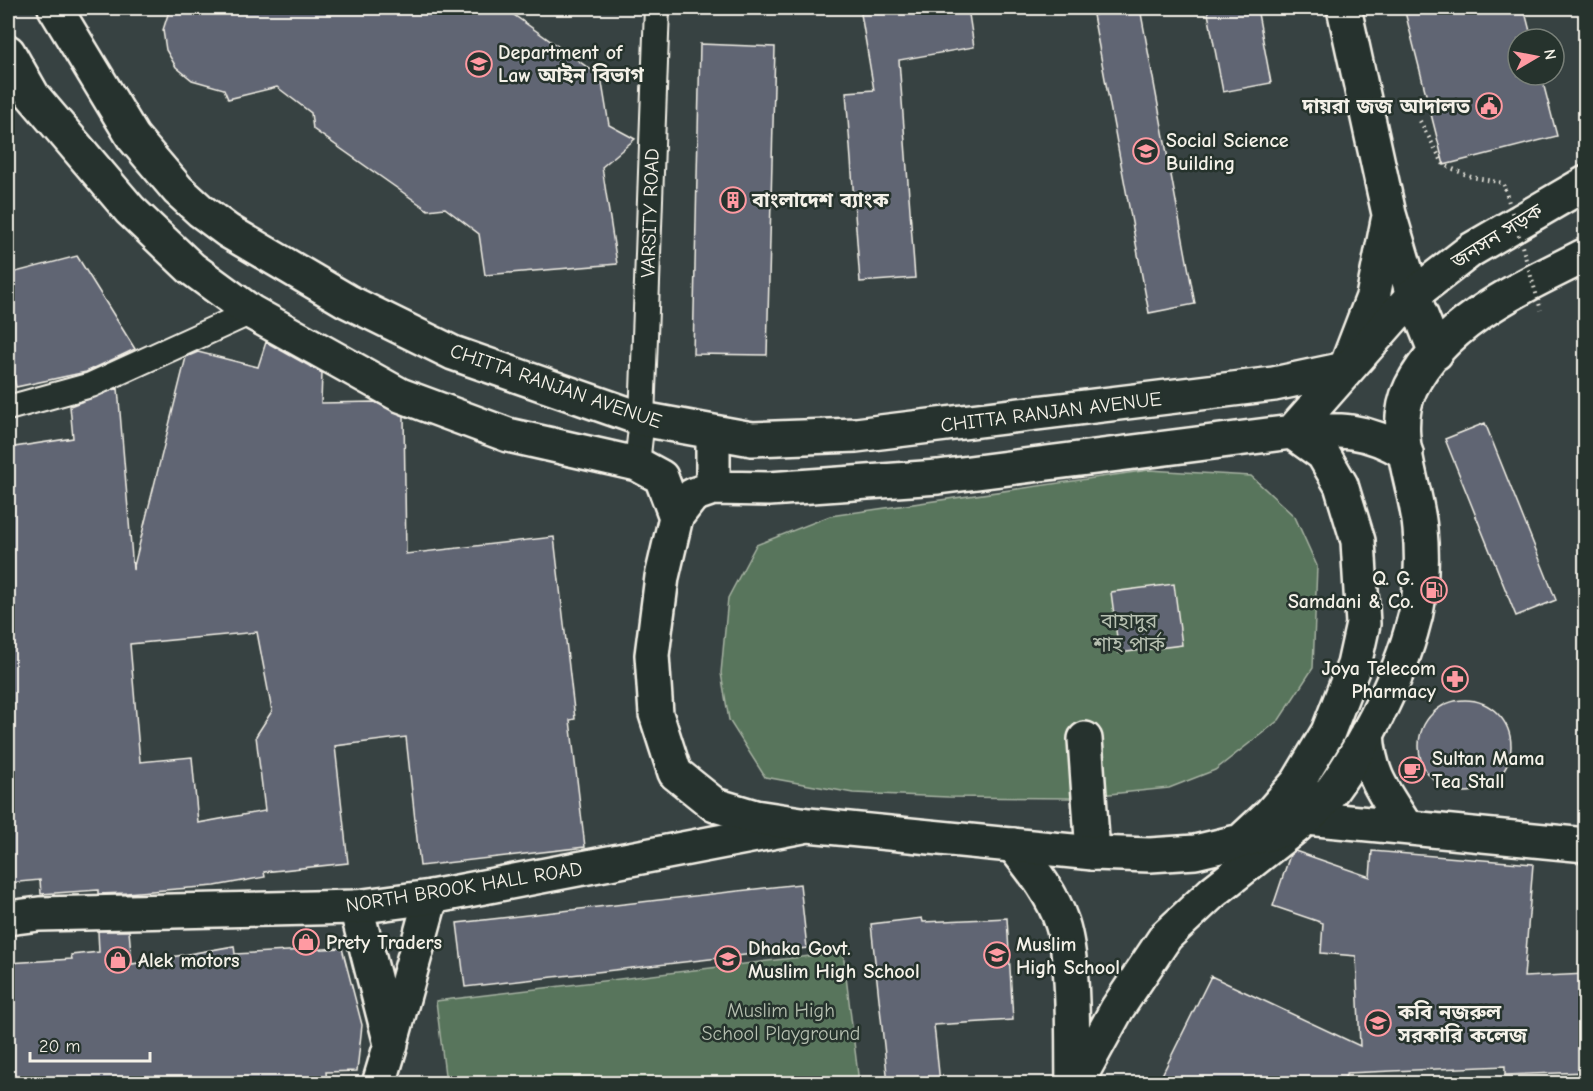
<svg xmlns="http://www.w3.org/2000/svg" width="1593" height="1091" font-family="'Comic Neue','Noto Sans Bengali',sans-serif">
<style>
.green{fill:#58745b;stroke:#a6b2a2;stroke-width:1.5}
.building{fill:#606573;stroke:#f4f1e8;stroke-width:1.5;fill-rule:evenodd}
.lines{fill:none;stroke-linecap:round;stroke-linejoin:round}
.service-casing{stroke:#f4f1e8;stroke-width:28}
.pedestrian-casing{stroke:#f4f1e8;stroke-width:38}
.minor-casing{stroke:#f4f1e8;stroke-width:38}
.tertiary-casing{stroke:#f4f1e8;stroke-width:38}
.secondary-casing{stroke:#f4f1e8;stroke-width:38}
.path{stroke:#f4f1e8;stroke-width:4;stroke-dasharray:1.5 4.5;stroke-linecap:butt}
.service{stroke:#26332d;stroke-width:24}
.pedestrian{stroke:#26332d;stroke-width:33}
.minor{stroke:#26332d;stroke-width:33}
.tertiary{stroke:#26332d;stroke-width:33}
.secondary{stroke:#26332d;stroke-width:33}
.path-bridge{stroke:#f4f1e8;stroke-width:4;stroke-dasharray:1.5 4.5;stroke-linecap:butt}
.labels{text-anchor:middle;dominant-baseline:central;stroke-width:5;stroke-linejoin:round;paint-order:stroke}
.poi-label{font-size:20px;font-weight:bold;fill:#f4f1e8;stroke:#26332d;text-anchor:start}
.street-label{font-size:20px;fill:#f4f1e8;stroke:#26332d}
.park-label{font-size:20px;fill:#b6bfb0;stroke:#26332d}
</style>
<rect width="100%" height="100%" fill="#374242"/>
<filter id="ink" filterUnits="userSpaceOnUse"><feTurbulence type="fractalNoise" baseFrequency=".0167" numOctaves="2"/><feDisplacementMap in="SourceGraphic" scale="12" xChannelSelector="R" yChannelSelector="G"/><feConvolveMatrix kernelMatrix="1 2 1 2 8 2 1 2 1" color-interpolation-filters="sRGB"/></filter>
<g filter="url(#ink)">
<path class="green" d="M 1149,470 L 1251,476 L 1295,517 L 1317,566 L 1313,668 L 1279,720 L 1215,770 L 1169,788 L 1070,798 L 948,797 L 853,793 L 765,777 L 729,720 L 721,673 L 728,598 L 756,545 L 830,516 Z
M 843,952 L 859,1083 L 446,1083 L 436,1001 Z"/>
<path class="building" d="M 170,8 L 504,8 L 601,77 L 609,125 L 635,139 L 602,167 L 617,264 L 485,275 L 479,234 L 445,208 L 428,210 L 313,129 L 311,113 L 277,87 L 228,99 L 224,89 L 192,80 L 176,67 L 166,50 L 163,30 Z
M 860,8 L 968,8 L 974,47 L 899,60 L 915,278 L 860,282 L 846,92 L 874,90 Z
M 1134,8 L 1140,8 L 1195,304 L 1149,313 L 1093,15 Z
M 1207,8 L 1257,8 L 1271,83 L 1223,92 Z
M 1404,8 L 1524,8 L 1532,39 L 1518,39 L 1518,75 L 1541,75 L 1557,136 L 1444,165 Z
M 700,44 L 775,47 L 767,355 L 693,354 Z
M 77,256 L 135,349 L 86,372 L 16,387 L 8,353 L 8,274 Z
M 266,342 L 322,373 L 321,403 L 375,402 L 404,416 L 406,554 L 554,537 L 575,719 L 570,720 L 585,847 L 420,866 L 406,737 L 335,746 L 348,863 L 264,872 L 265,877 L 215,886 L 126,893 L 98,894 L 98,890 L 41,894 L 40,880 L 8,883 L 8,448 L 73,438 L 70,406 L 118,388 L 133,570 L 186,357 L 198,352 L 258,367 ZM 257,632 L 272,711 L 256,736 L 265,811 L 198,823 L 192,757 L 140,762 L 130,644 Z
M 1485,423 L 1556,600 L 1516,616 L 1445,439 Z
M 1174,584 L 1182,645 L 1119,653 L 1111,592 Z
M1419 746a46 46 0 1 1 92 0a46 46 0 1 1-92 0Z
M 1295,851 L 1370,877 L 1372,851 L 1533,864 L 1524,977 L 1586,974 L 1586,1072 L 1505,1075 L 1505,1066 L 1347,1073 L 1342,1083 L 1158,1083 L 1211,976 L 1360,1046 L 1356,956 L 1321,953 L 1323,923 L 1273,906 L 1290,855 Z
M 800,884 L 807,948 L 465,987 L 457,923 Z
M 922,918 L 923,922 L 1007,918 L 1013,1020 L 934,1025 L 940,1083 L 888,1083 L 871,924 Z
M 98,931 L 129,931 L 132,964 L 234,946 L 235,954 L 342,948 L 362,1025 L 357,1071 L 326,1072 L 327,1083 L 8,1083 L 8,963 L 72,959 L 71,955 L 99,952 Z"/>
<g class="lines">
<g class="service-casing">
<path id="service" d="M 8,408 L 91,385 L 251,312
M 637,464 L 642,419 L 657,8"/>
</g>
<g class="pedestrian-casing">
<path id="pedestrian" d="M 1085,739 L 1093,853"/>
</g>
<g class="minor-casing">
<path id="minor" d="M 1344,8 L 1389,214 L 1413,295
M 1346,367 L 1373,297 L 1388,221
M 1367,733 C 1369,776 1384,792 1406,827
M 1307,818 L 1586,845
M 356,907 L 391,1044 L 379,1084
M 391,1042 L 431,897"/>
</g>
<g class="tertiary-casing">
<path id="tertiary" d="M 1013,845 C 1032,869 1052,893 1062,923 C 1075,963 1072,1039 1073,1084
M 8,918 L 39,914 L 356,907 L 431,897 L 803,826
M 1076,1084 L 1117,1009 L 1166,936 L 1213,892 L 1298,825"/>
</g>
<g class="secondary-casing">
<path id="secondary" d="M 55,8 L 133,137 L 178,190 L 201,211 L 228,231 L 347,301 L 453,353 L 642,419 L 752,439 L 856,435 L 1274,384 L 1345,369
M 8,52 L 33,96 L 130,210 L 191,268 L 251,312 L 400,395 L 508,435 L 637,464 L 661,477 L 676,517
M 1413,295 L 1436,353
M 1292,432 L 1323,454 L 1341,485 L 1358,541 L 1363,624 L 1354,665 L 1328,732 L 1298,782 L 1270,814 L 1241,841 L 1195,852 L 1150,855 L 1093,853 L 808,825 L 755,817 L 715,805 L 675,773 L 656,714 L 652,655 L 662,577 L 676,517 L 693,495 L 713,488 L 769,489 L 938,477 L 1292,432 C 1338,429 1366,428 1406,453
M 1292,432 L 1413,295 L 1471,250 L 1586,183
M 713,488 L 713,434
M 1249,839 C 1266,834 1294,829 1308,817 C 1348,781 1396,685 1411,632 C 1421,600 1423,562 1420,529 C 1416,482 1389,432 1411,387 C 1445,320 1523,287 1586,255"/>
</g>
<path class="path" d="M 1420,121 L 1444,165 L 1471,177 L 1503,183 L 1505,188"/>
<use href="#service" class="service"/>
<use href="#pedestrian" class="pedestrian"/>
<use href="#minor" class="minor"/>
<use href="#tertiary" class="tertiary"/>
<use href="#secondary" class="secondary"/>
<path class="path-bridge" d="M 1505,189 L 1541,310"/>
</g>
</g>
<defs>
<g id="university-ring" transform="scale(1.35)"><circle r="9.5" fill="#26332d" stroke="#ff9aa2" stroke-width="1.5"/><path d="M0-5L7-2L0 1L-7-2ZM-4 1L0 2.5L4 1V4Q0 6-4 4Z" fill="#ff9aa2"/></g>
<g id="civic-ring" transform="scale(1.35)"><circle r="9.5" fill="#26332d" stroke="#ff9aa2" stroke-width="1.5"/><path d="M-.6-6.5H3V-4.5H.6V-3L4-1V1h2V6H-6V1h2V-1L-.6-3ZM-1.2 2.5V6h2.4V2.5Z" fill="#ff9aa2"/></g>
<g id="building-ring" transform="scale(1.35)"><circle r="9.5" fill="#26332d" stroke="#ff9aa2" stroke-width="1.5"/><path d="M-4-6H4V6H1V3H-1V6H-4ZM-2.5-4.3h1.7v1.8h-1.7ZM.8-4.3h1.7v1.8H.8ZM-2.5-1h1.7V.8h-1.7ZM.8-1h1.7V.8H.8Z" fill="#ff9aa2"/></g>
<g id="fuel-ring" transform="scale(1.35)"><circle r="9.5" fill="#26332d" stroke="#ff9aa2" stroke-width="1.5"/><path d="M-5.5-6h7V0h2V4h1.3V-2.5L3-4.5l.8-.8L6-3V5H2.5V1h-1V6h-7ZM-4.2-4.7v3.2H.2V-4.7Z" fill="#ff9aa2"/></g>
<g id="pharmacy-ring" transform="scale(1.35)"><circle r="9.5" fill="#26332d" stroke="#ff9aa2" stroke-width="1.5"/><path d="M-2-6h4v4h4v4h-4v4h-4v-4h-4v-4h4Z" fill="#ff9aa2"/></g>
<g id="cafe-ring" transform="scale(1.35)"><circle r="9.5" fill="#26332d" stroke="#ff9aa2" stroke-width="1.5"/><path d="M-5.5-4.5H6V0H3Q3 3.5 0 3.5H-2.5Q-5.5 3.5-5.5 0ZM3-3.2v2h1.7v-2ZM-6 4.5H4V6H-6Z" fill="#ff9aa2"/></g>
<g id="shop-ring" transform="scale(1.35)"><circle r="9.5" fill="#26332d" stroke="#ff9aa2" stroke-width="1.5"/><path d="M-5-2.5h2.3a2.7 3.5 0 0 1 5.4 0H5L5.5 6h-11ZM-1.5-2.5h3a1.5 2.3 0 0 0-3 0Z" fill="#ff9aa2"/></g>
<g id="school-ring" transform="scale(1.35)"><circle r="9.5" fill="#26332d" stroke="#ff9aa2" stroke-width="1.5"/><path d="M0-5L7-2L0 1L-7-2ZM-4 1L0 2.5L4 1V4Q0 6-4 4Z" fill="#ff9aa2"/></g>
</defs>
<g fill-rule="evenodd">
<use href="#university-ring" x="479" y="64"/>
<use href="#civic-ring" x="1489" y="106"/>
<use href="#university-ring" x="1146" y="151"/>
<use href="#building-ring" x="733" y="200"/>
<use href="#fuel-ring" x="1434" y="590"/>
<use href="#pharmacy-ring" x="1455" y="679"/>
<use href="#cafe-ring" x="1412" y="770"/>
<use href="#shop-ring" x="306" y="942"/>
<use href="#school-ring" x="997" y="955"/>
<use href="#school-ring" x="728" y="959"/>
<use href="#shop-ring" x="118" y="960"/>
<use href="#university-ring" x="1378" y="1023"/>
</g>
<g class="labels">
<g class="poi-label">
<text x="498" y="52">Department of<tspan x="498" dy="23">Law আইন বিভাগ</tspan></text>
<text x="1470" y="106" text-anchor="end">দায়রা জজ আদালত</text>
<text x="1166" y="140">Social Science<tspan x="1166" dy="23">Building</tspan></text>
<text x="752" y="200">বাংলাদেশ ব্যাংক</text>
<text x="1414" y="578" text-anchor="end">Q. G.<tspan x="1414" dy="23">Samdani &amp; Co.</tspan></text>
<text x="1436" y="668" text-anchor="end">Joya Telecom<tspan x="1436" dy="23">Pharmacy</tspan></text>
<text x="1432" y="758">Sultan Mama<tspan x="1432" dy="23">Tea Stall</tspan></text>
<text x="326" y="942">Prety Traders</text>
<text x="1016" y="944">Muslim<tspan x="1016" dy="23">High School</tspan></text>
<text x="748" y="948">Dhaka Govt.<tspan x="748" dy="23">Muslim High School</tspan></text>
<text x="138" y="960">Alek motors</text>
<text x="1398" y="1012">কবি নজরুল<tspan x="1398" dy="23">সরকারি কলেজ</tspan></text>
</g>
<g class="street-label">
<text transform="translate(650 213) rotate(-88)">VARSITY ROAD</text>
<text transform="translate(1497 236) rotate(-32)">জনসন সড়ক</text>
<text transform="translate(556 386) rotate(19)">CHITTA RANJAN AVENUE</text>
<text transform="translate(1051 412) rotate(-7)">CHITTA RANJAN AVENUE</text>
<text transform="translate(464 887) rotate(-9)">NORTH BROOK HALL ROAD</text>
</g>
<g class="park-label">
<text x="1129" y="621">বাহাদুর<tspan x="1129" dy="23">শাহ পার্ক</tspan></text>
<text x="781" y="1010">Muslim High<tspan x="781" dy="23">School Playground</tspan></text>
</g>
</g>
<rect width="1593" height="1091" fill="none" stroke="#26332d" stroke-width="30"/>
<rect x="15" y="15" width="1563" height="1061" fill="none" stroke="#f4f1e8" stroke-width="2" filter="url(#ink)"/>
<g transform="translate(1536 57) rotate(80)"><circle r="28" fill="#26332d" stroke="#787f78" stroke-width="1.5"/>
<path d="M0-4.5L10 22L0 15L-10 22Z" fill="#ff9aa2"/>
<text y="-9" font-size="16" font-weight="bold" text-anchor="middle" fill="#f4f1e8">N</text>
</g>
<path d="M30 1052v9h120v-9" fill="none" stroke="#f4f1e8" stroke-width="3"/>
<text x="39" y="1052" font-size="18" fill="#f4f1e8" stroke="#26332d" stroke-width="4.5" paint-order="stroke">20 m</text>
</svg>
